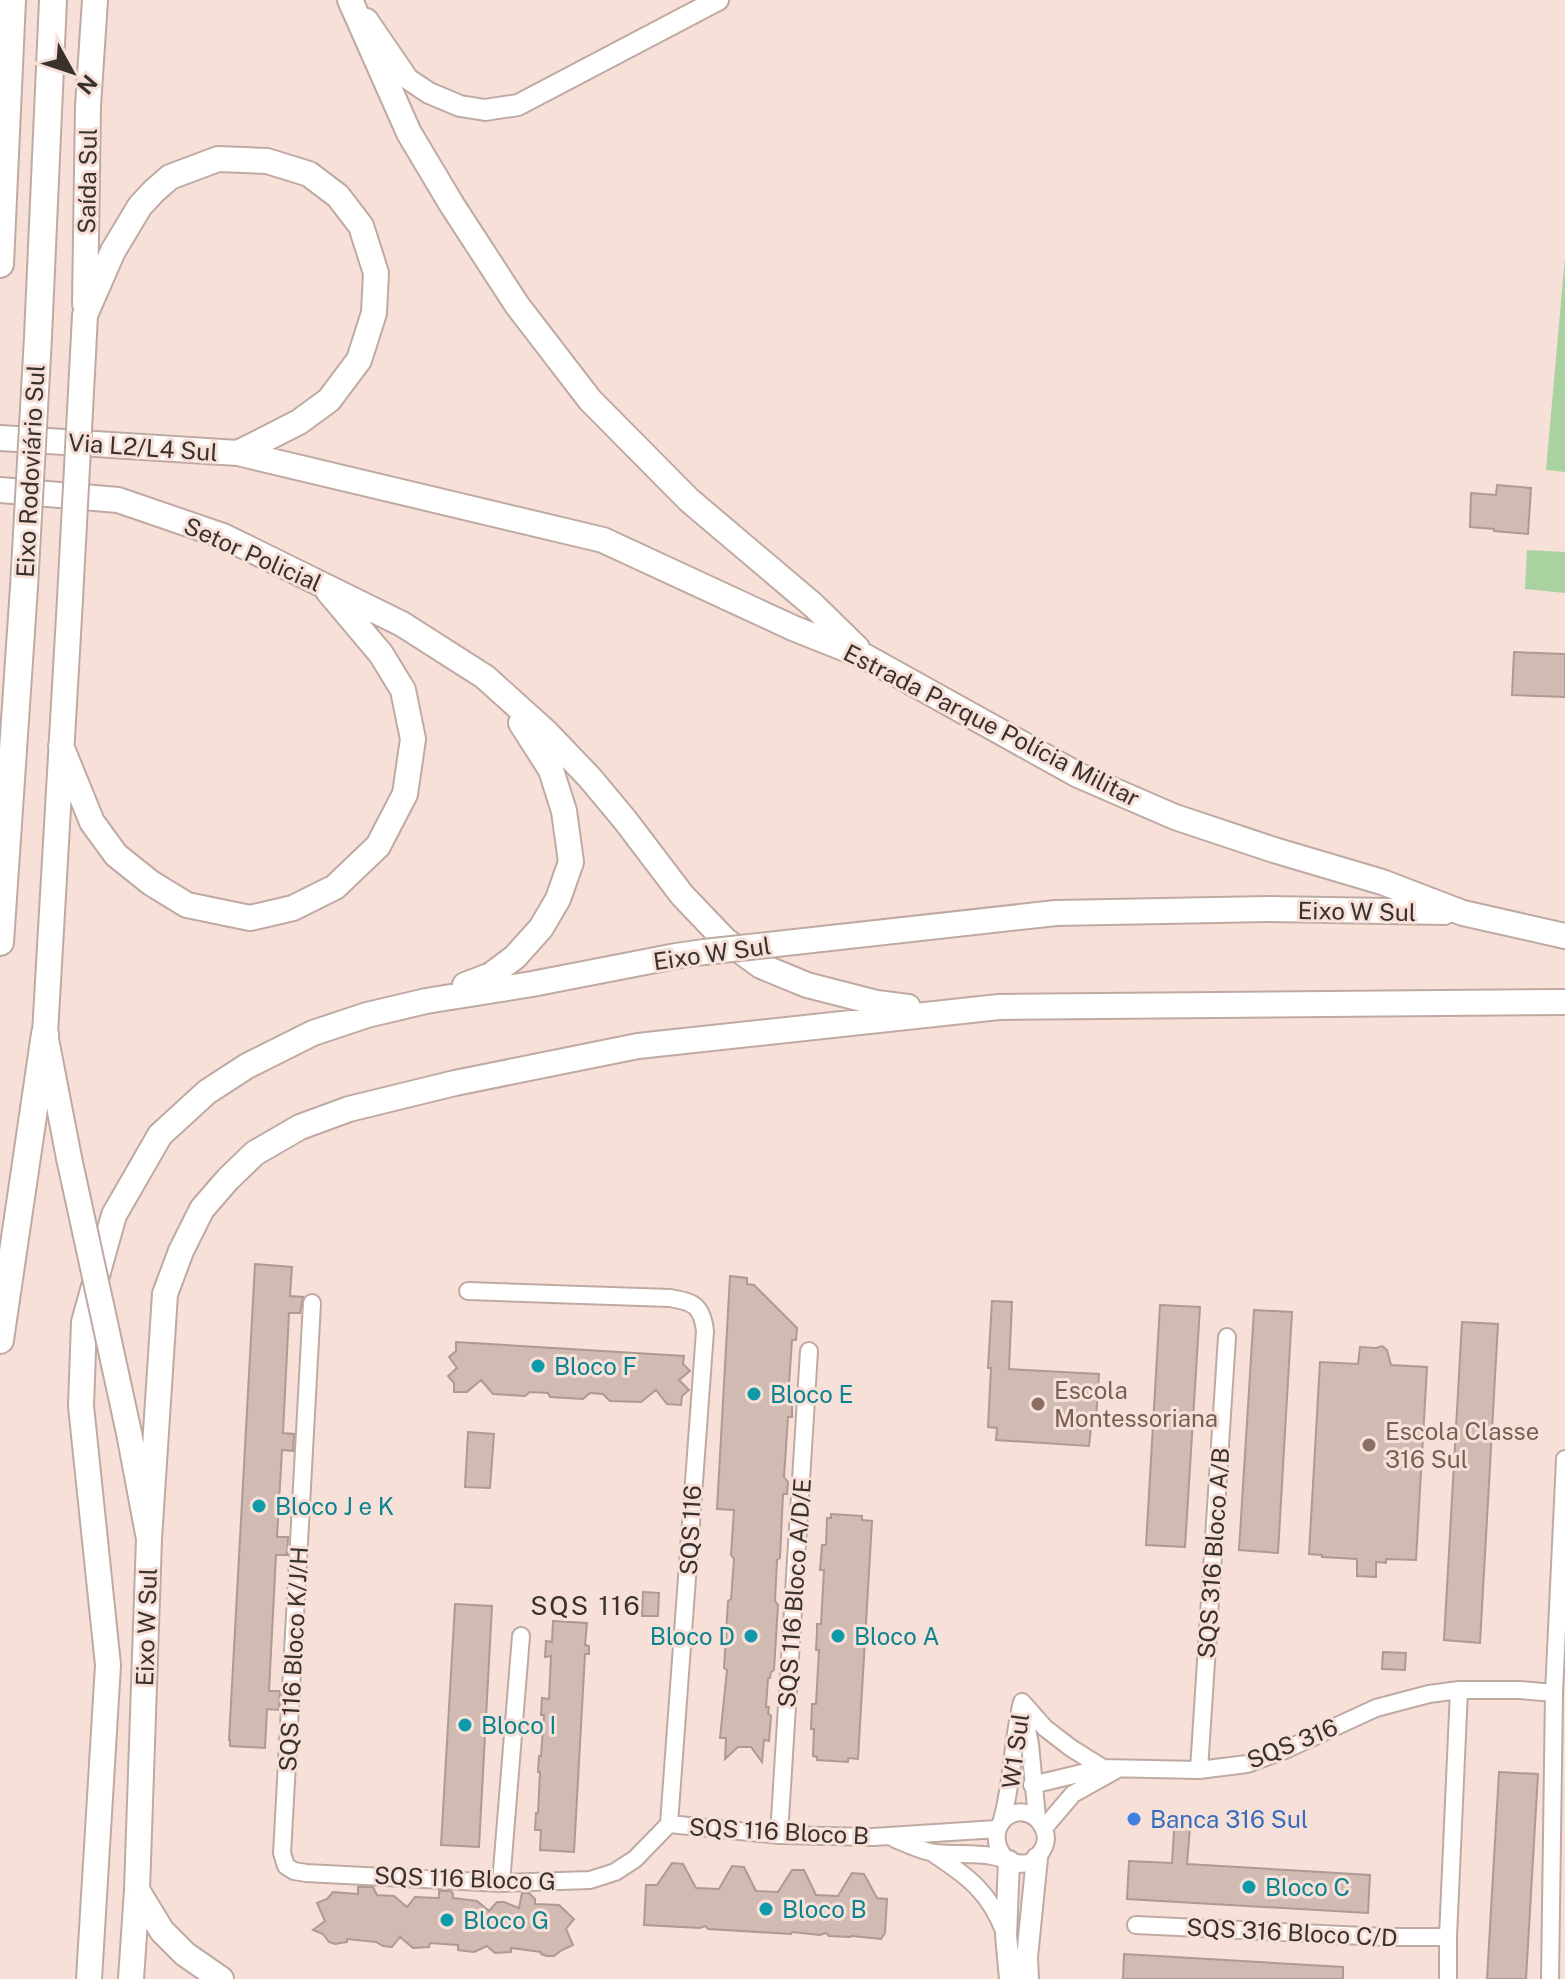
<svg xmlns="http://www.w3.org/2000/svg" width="1565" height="1979" font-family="'Public Sans',sans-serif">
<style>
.green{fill:#aad2a1}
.building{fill:#d0bab2;stroke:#ae9a92;stroke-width:2}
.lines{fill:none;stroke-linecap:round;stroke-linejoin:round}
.minor-casing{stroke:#bfaaa2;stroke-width:20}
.tertiary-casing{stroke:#bfaaa2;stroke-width:24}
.primary-casing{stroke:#bfaaa2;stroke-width:28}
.trunk-casing{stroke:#bfaaa2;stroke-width:30}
.minor{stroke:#fff;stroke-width:16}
.tertiary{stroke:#fff;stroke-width:20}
.primary{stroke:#fff;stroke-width:24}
.trunk{stroke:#fff;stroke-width:26}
.primary-bridge-casing{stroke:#bfaaa2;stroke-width:28;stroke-linecap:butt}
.trunk-bridge-casing{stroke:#bfaaa2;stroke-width:30;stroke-linecap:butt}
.primary-bridge{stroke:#fff;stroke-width:24}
.trunk-bridge{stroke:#fff;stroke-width:26}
.culture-dot{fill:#0f9aa8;stroke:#f6e0d8;stroke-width:3}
.education-dot{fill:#8d6e63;stroke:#f6e0d8;stroke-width:3}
.shop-dot{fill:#3f7fe0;stroke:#f6e0d8;stroke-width:3}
.labels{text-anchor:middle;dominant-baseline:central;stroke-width:6;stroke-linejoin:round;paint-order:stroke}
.street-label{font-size:24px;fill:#39312d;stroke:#f6e0d8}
.culture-label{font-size:24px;fill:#0d838f;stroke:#f6e0d8;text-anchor:start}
.education-label{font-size:24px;fill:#785e54;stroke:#f6e0d8;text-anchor:start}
.shop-label{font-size:24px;fill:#366cbe;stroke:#f6e0d8;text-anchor:start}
.neighbourhood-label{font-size:26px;letter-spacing:2px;fill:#39312d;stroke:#f6e0d8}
</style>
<rect width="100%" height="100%" fill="#f6e0d8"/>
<path class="green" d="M 1565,257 L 1565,472 L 1546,470 Z
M 1527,550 L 1565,552 L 1565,593 L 1525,589 Z"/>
<path class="building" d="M 1497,485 L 1531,488 L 1528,534 L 1494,531 L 1494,529 L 1470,527 L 1471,493 L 1496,495 Z
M 1514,652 L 1565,654 L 1565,697 L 1512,695 Z
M 255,1264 L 292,1267 L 290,1296 L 303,1297 L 300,1313 L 289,1313 L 283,1433 L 294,1434 L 293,1451 L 282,1450 L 277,1537 L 288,1537 L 287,1555 L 276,1555 L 269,1691 L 280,1691 L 279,1710 L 267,1709 L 265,1748 L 230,1746 L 230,1740 L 229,1740 Z
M 730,1276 L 747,1278 L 747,1284 L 754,1285 L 797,1328 L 796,1340 L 792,1340 L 788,1400 L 792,1405 L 792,1417 L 788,1417 L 784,1477 L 788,1482 L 787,1494 L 783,1494 L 780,1558 L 777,1560 L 775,1601 L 778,1605 L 774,1670 L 771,1672 L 770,1678 L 768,1678 L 766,1707 L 769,1707 L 768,1713 L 771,1716 L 769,1741 L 764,1740 L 762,1762 L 751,1747 L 738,1747 L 725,1759 L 726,1738 L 720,1738 L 727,1670 L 724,1668 L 728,1601 L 731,1599 L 734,1559 L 731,1555 L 734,1510 L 717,1509 Z
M 992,1301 L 1012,1302 L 1009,1369 L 1099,1374 L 1096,1419 L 1092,1419 L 1089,1446 L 996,1440 L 997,1428 L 988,1427 L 991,1368 L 988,1368 Z
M 1160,1305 L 1200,1307 L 1185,1547 L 1146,1545 Z
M 1254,1310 L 1292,1312 L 1278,1553 L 1239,1550 Z
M 1462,1322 L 1498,1324 L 1480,1643 L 1444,1640 Z
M 456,1342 L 684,1356 L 683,1364 L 690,1371 L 679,1380 L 689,1390 L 682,1396 L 681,1405 L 667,1404 L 656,1390 L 641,1402 L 610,1401 L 603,1394 L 590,1393 L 583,1399 L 550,1397 L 548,1393 L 530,1392 L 525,1396 L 493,1394 L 481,1380 L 467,1392 L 454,1392 L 454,1383 L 448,1376 L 457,1368 L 449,1357 L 456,1351 Z
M 1382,1346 L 1387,1350 L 1391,1365 L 1427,1367 L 1416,1560 L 1386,1559 L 1386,1563 L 1376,1562 L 1376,1577 L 1357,1576 L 1357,1559 L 1322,1557 L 1322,1555 L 1309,1554 L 1320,1362 L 1358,1364 L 1360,1347 L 1376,1348 Z
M 468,1432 L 494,1434 L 490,1488 L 465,1487 Z
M 831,1514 L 862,1516 L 862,1520 L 872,1521 L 858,1759 L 848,1758 L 848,1762 L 817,1760 L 817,1757 L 813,1756 L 814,1729 L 811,1729 L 812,1704 L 816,1704 L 819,1650 L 816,1650 L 817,1631 L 817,1624 L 821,1624 L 824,1570 L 820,1570 L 822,1545 L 826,1545 L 827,1518 L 831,1518 Z
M 643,1592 L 659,1593 L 658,1616 L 642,1616 Z
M 455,1604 L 492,1606 L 479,1847 L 441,1845 Z
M 553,1621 L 587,1623 L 585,1645 L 589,1646 L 589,1654 L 585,1654 L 574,1852 L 540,1850 L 541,1830 L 535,1830 L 536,1813 L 538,1813 L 540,1772 L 538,1772 L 539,1756 L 541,1756 L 544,1715 L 541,1715 L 542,1698 L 549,1699 L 551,1656 L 545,1657 L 546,1641 L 552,1642 Z
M 1383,1652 L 1406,1653 L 1405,1670 L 1382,1669 Z
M 1499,1772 L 1538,1774 L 1526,1979 L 1487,1979 Z
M 1175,1815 L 1191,1816 L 1187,1864 L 1370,1875 L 1368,1913 L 1127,1899 L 1129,1861 L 1172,1863 Z
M 672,1863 L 683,1864 L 696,1888 L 719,1889 L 732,1866 L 744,1867 L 756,1891 L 778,1892 L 792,1870 L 804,1870 L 816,1895 L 838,1896 L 852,1873 L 864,1874 L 877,1898 L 887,1899 L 885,1933 L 881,1939 L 852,1936 L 850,1937 L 829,1936 L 826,1933 L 820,1935 L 792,1932 L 791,1934 L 708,1929 L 705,1926 L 700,1928 L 644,1925 L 646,1885 L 657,1885 Z
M 358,1887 L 373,1887 L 377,1895 L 394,1896 L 407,1907 L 415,1897 L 439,1898 L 439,1891 L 451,1891 L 453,1894 L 453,1898 L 477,1901 L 489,1911 L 497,1902 L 504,1902 L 519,1908 L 522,1893 L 529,1893 L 535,1899 L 535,1904 L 559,1905 L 574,1919 L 566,1929 L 573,1945 L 562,1950 L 554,1956 L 547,1956 L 541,1954 L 541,1952 L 511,1948 L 511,1952 L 495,1953 L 487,1946 L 474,1952 L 458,1950 L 458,1945 L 430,1943 L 429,1947 L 413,1948 L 400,1937 L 392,1947 L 383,1946 L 376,1942 L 347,1939 L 347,1942 L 335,1944 L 329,1942 L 323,1934 L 313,1930 L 325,1921 L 317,1903 L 327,1899 L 333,1892 L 358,1894 Z
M 1124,1954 L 1343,1967 L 1343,1979 L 1123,1979 Z"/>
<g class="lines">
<g class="minor-casing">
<path id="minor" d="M 468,1291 L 670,1298 C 693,1302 702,1305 705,1331 L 669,1824
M 312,1303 L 283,1836 L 282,1853 L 286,1866 L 294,1871 L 306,1873 L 501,1883 L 590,1880 L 615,1872 L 635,1859 L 669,1824
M 1023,1703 L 1045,1728 L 1071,1748 L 1103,1768
M 1023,1709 L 1030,1744 L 1037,1818
M 1199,1770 L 1227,1337
M 1032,1785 L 1103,1768 L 1199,1770 L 1247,1764 L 1285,1750 L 1376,1708 L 1429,1694 L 1459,1690 L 1520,1690 L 1554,1693 L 1565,1459
M 1002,1820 C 1013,1781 1012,1741 1022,1702
M 669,1824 L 779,1835 L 873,1837 L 997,1829
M 1044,1828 L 1073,1794 L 1116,1770
M 779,1835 L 809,1351
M 895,1839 C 908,1844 923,1852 936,1853 C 955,1855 974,1853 992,1856 C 1003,1858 1016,1866 1028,1863 C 1037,1860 1045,1849 1046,1839 C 1046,1832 1042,1823 1036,1818 C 1011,1799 981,1832 1006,1859
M 934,1854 C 969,1877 990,1893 1005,1933
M 501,1883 L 521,1636
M 1136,1925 L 1385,1937 L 1448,1937
M 1448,1979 L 1448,1937 L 1459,1690
M 1550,1979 L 1554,1693"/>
</g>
<g class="tertiary-casing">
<path id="tertiary" d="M 367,19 L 408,79 L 429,93 L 460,106 L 485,110 L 518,105 L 718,0
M 1009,1861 L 1006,1935 L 1010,1979
M 1028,1979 L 1027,1957 L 1037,1858"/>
</g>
<g class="primary-casing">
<path id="primary" d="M 350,0 L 409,133 L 452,205 L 517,305 L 590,400 L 689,500 L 813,605 L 857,648
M 85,304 L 88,106 L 95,0
M 83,354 L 85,315 L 113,251 L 140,206 L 154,191 L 170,177 L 218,159 L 267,161 L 309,174 L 338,196 L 361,226 L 376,273 L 374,313 L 359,360 L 329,400 L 299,422 L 238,453
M 0,438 L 238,453 L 603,540 L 793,628 L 866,657 L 1078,775 L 1175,817 L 1274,850 L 1382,882 L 1463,913 L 1565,936
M 0,490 L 118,500 L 223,536 L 402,624 L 485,677 L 547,733 L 590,778 L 625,820 L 682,895 L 725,940 L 761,966 L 807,985 L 877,1003 L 908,1007
M 61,746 L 92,822 L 116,855 L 151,883 L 187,905 L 250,918 L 293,908 L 335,887 L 378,846 L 405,794 L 413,739 L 403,690 L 381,654 L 328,591
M 1056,913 L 1269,909 L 1444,912
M 465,985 L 491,975 L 515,957 L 541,928 L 558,899 L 571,862 L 564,811 L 551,770 L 521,723
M 69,1158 L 45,1034 L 70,599
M 129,1433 L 149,1539 L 137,1890 L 131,1979
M 149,1539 L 165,1294 L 181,1251 L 202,1209 L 228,1179 L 255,1153 L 300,1127 L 349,1109 L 455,1083 L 638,1046 L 999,1007 L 1565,1002
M 137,1890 L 162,1931 L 185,1954 L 221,1979
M 89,1979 L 108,1665 L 81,1406 L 84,1322 L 114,1215 L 160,1135 L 207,1092 L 247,1066 L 313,1033 L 367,1015 L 426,1001 L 532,984 L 676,956 L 704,952"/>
</g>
<g class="trunk-casing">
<path id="trunk" d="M 0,264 L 12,0
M 38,337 L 53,0
M 0,942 L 24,587
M 0,1340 L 45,1034"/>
</g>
<use href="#minor" class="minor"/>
<use href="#tertiary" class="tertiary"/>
<use href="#primary" class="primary"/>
<use href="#trunk" class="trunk"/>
<g class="primary-bridge-casing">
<path id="primary-bridge" d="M 70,599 L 83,354
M 704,952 L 1056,913
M 69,1158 L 129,1433"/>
</g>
<g class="trunk-bridge-casing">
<path id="trunk-bridge" d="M 24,587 L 38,337"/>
</g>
<use href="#primary-bridge" class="primary-bridge"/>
<use href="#trunk-bridge" class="trunk-bridge"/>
</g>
<g class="culture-dot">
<circle cx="538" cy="1366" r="8"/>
<circle cx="754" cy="1394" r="8"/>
<circle cx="259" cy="1506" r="8"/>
<circle cx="751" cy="1636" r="8"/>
<circle cx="838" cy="1636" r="8"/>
<circle cx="465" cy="1725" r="8"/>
<circle cx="1249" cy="1887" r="8"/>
<circle cx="766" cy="1909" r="8"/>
<circle cx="447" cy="1920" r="8"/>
</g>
<g class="education-dot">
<circle cx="1038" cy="1404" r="8"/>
<circle cx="1369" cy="1445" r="8"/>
</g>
<circle class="shop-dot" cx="1134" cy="1819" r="8"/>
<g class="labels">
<g class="street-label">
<text transform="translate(87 181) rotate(-89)">Saída Sul</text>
<text transform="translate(143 447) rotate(4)">Via L2/L4 Sul</text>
<text transform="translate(30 471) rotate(-87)">Eixo Rodoviário Sul</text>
<text transform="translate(253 554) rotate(24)">Setor Policial</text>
<text transform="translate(992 725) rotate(27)">Estrada Parque Polícia Militar</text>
<text transform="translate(1357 911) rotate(1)">Eixo W Sul</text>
<text transform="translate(712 953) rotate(-8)">Eixo W Sul</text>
<text transform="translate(690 1530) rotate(-87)">SQS 116</text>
<text transform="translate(1213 1553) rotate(-86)">SQS 316 Bloco A/B</text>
<text transform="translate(794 1593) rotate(-86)">SQS 116 Bloco A/D/E</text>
<text transform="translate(146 1627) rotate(-88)">Eixo W Sul</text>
<text transform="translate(293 1659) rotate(-87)">SQS 116 Bloco K/J/H</text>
<text transform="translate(1292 1743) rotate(-22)">SQS 316</text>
<text transform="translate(1015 1751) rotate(-82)">W1 Sul</text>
<text transform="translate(779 1831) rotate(3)">SQS 116 Bloco B</text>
<text transform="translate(465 1878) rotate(2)">SQS 116 Bloco G</text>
<text transform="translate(1292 1932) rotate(3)">SQS 316 Bloco C/D</text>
</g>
<g class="culture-label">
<text x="554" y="1366">Bloco F</text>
<text x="770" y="1394">Bloco E</text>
<text x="275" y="1506">Bloco J e K</text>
<text x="735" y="1636" text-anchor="end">Bloco D</text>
<text x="854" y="1636">Bloco A</text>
<text x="481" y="1725">Bloco I</text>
<text x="1265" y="1887">Bloco C</text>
<text x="782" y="1909">Bloco B</text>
<text x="463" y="1920">Bloco G</text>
</g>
<g class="education-label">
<text x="1054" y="1390">Escola<tspan x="1054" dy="28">Montessoriana</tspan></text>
<text x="1385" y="1431">Escola Classe<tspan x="1385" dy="28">316 Sul</tspan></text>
</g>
<g class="shop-label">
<text x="1150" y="1819">Banca 316 Sul</text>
</g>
<g class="neighbourhood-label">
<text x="586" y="1605">SQS 116</text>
</g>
</g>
<g transform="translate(72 72) rotate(130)" stroke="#f6e0d8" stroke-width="6" paint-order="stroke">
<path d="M0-6L14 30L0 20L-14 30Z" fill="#39312d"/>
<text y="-12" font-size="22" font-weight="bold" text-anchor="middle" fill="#39312d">N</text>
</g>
</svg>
